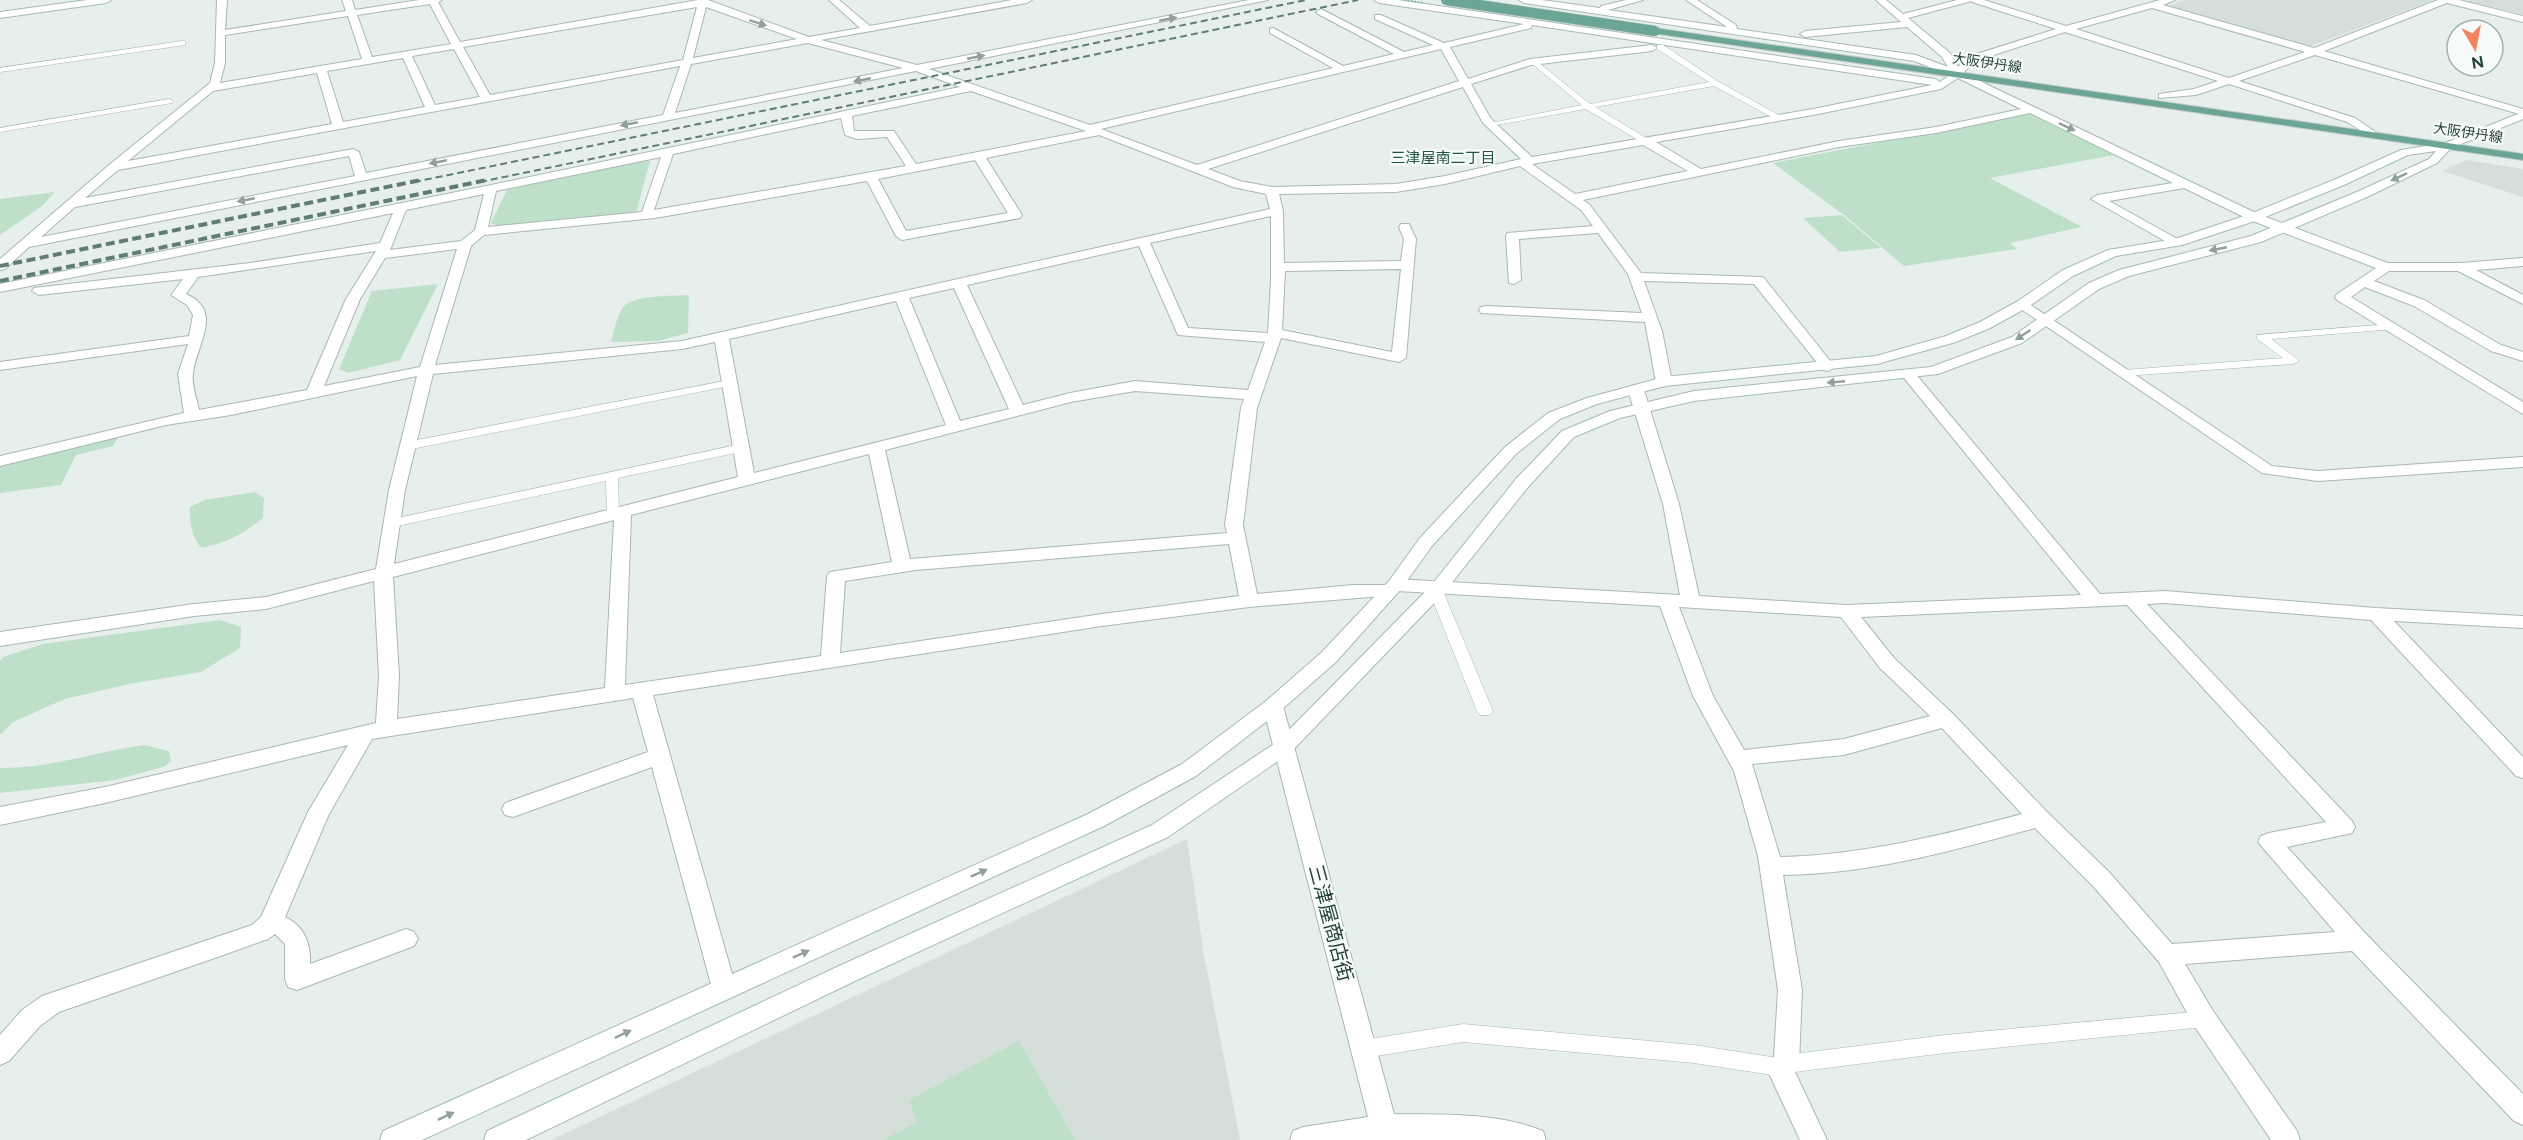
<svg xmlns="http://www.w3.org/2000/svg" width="2523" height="1140" font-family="Figtree,'Noto Sans JP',sans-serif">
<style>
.built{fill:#d4dfda}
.green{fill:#bfe0c8}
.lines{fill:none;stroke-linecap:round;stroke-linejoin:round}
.lane-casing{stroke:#a8b8b2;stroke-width:1}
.street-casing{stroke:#a8b8b2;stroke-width:2}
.secondary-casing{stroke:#a4bbb3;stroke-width:2}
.primary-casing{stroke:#c2cac8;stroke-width:2}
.lane{fill:#fff;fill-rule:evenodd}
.street{fill:#fff;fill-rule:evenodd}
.secondary{fill:#fff;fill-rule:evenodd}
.primary{fill:#6aa596;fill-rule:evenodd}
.rail-far1{stroke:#5f7d75;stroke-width:2;stroke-dasharray:7 4;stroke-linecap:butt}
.rail{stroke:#5f7d75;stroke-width:4;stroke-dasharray:9 4.5;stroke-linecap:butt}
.primary-bridge-casing{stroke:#c2cac8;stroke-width:11;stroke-linecap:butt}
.path-bridge{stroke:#86b3a5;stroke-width:2;stroke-dasharray:1.5 2;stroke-linecap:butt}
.primary-bridge{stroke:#6aa596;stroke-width:10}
.oneway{fill:#92a09c}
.labels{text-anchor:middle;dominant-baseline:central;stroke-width:4.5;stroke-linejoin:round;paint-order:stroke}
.far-street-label{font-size:14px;fill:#24423a;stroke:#f7fbf9}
.far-neighbourhood-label{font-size:15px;fill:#1f5548;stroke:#f7fbf9}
.near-street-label{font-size:20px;fill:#24423a;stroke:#f7fbf9}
</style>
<rect width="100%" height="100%" fill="#e6efeb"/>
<path class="built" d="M 2185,0 L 2434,0 L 2308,47 L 2167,6 Z
M 2523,0 L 2523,14 L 2467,1 L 2469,0 Z
M 2466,160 L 2523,169 L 2523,197 L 2442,171 Z
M 1187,839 L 1203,950 L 1240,1140 L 551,1140 Z"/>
<path class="green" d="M 2029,113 L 2114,155 L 1990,178 L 2082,227 L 2010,243 L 2017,249 L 1904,266 L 1844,215 L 1773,163 Z
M 641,159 L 650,161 L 636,213 L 498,226 L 491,223 L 507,190 Z
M 55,192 L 42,206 L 0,235 L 0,199 Z
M 1842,215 L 1881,248 L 1840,252 L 1803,218 Z
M 438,284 L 400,360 L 348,373 L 339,369 L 372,291 Z
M 689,295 L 688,333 L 658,341 L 611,342 C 614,332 617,314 624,306 C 636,295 673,296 689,295 Z
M 119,435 L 113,446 L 76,455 L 61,485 L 0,493 L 0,464 Z
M 255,492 L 264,498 L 263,518 C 244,534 226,543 202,548 C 192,540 189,520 190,507 L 204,500 Z
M 220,620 L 241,627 L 240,648 L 201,672 L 129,684 L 65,699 L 13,722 L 0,735 L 0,661 L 3,657 L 43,644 Z
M 145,745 L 169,751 L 171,760 L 166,766 L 115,780 L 0,793 L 0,768 C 49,769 97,751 145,745 Z
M 1019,1041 L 1075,1140 L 883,1140 L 917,1122 L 909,1100 Z"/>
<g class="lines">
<g class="lane-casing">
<path id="lane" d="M 182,41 L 185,41 L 185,45 L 0,72 L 0,68 Z
M 1657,45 L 1663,45 L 1719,82 L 1784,118 L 1777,120 L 1714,86 L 1595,107 L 1648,139 L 1649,141 L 1645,144 L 1586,109 L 1490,126 L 1486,124 L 1582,105 L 1531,63 L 1530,61 L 1534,59 L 1590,104 L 1709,82 L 1657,49 Z
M 169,99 L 173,101 L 172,103 L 0,132 L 0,128 Z
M 2391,324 L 2396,327 L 2395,329 L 2271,339 L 2297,359 L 2299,361 L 2293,364 L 2124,376 L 2118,373 L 2124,370 L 2283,358 L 2257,339 L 2257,335 Z
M 730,380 L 736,383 L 734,385 L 407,450 L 401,446 L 407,442 Z
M 741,444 L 747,448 L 745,451 L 618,478 L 619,514 L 613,518 L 607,514 L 606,481 L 393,527 L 387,523 L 393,519 Z
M 1436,587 L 1443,591 L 1493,711 L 1490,715 L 1480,715 L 1477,711 L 1429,591 Z
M 2204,1011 L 2211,1013 L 2213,1019 L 2211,1025 L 2204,1027 L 1945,1053 L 1787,1073 L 1779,1076 L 1694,1063 L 1463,1042 L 1364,1058 L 1357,1055 L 1354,1049 L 1357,1043 L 1364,1040 L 1463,1024 L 1694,1045 L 1778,1058 L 1786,1055 L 1945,1035 Z"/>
</g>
<g class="street-casing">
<path id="street" d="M 217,0 L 227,0 L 225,30 L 346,11 L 342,0 L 352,0 L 355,10 L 419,0 L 442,0 L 438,2 L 460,42 L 698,0 L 708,0 L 809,37 L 860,28 L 829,0 L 839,0 L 870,26 L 1012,0 L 1032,0 L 1027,3 L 821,40 L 917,65 L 1249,0 L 1268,0 L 929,69 L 1090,125 L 1333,68 L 1270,33 L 1270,29 L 1273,28 L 1343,66 L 1394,54 L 1318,14 L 1316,12 L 1321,9 L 1404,52 L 1433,45 L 1375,19 L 1375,15 L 1381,15 L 1444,43 L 1524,24 L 1379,3 L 1374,0 L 1398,0 L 1935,79 L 1940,82 L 1950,75 L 1914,61 L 1524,3 L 1519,0 L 1542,0 L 1600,8 L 1601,6 L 1626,0 L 1643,0 L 1608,10 L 1727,27 L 1686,0 L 1697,0 L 1736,25 L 1737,29 L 1916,55 L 1948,67 L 1942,57 L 1907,27 L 1805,37 L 1800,34 L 1805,31 L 1901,22 L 1876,0 L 1886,0 L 1903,14 L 1957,0 L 1984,0 L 2066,26 L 2160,0 L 2175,0 L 2163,5 L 2314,48 L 2438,0 L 2459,0 L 2523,16 L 2523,22 L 2447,3 L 2324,51 L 2523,109 L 2523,115 L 2315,55 L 2239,81 L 2355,118 L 2377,133 L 2379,135 L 2373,138 L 2347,122 L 2229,84 L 2196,95 L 2159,98 L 2159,94 L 2194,89 L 2218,81 L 2065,32 L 1975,61 L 1963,73 L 2258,214 L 2388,263 L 2461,263 L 2523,258 L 2523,266 L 2476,270 L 2523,295 L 2523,304 L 2458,271 L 2389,271 L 2374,281 L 2424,300 L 2501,345 L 2523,352 L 2523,361 L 2491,351 L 2414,306 L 2365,287 L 2351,297 L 2523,402 L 2523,414 L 2337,300 L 2335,297 L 2337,294 L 2376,268 L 2250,220 L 2184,188 L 2109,201 L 2183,242 L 2182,245 L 2172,245 L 2091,199 L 2097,195 L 2173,183 L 2030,113 L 1936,133 L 1839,147 L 1583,200 L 1589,204 L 1641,273 L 1763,277 L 1835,367 L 1828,371 L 1823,370 L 1754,284 L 1644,281 L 1662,331 L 1672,382 L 1664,387 L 1656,382 L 1645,322 L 1481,313 L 1479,310 L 1481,307 L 1486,306 L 1642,313 L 1628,274 L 1598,233 L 1519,239 L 1521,280 L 1514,284 L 1509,283 L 1506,236 L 1507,233 L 1593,226 L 1581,210 L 1520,166 L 1445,184 L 1396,192 L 1279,194 L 1283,211 L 1284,263 L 1401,261 L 1404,239 L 1399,227 L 1401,224 L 1409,224 L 1416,239 L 1406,358 L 1399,362 L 1281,338 L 1257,408 L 1243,525 L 1257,594 L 1353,585 L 1386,585 L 1389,581 L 1395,579 L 1680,595 L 1663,504 L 1628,390 L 1636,385 L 1644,390 L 1679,504 L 1699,596 L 1846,605 L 2081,595 L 1904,378 L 1902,375 L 1904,372 L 1914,372 L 2100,594 L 2165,591 L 2376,608 L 2523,616 L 2523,628 L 2394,621 L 2523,757 L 2523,778 L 2516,776 L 2371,620 L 2165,603 L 2147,604 L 2352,821 L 2355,827 L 2352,833 L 2287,847 L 2365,933 L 2523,1094 L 2523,1125 L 2514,1121 L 2352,951 L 2185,964 L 2213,1011 L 2297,1131 L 2300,1140 L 2271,1140 L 2195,1027 L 2159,962 L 2093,886 L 2035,828 C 1952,851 1870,874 1783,875 L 1802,990 L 1799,1064 L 1795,1072 L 1827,1140 L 1800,1140 L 1766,1067 L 1770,1059 L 1774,1057 L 1778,990 L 1758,856 L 1734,771 L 1693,696 L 1660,606 L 1397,591 L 1394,595 L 1249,607 L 1102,626 L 653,695 L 736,988 L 733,996 L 724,999 L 715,996 L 712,988 L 652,767 L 513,817 L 505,815 L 502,809 L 505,803 L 648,752 L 633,698 L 372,739 L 329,814 L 285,917 C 304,926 311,943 310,964 L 406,929 L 414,932 L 418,939 L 414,946 L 297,990 L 288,987 L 285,979 L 285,944 L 275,934 L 268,939 L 229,953 L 59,1012 L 40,1026 L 9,1061 L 0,1065 L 0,1035 L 22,1010 L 42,996 L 252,925 L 261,917 L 308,812 L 348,745 L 105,803 L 0,825 L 0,807 L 105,787 L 376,723 L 379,676 L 374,581 L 266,609 L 194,616 L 0,646 L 0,632 L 194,604 L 266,597 L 376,569 L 389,490 L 417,376 L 231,415 L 166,425 L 0,466 L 0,456 L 184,413 L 178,374 L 188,344 L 0,370 L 0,362 L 189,336 L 193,315 L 187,305 L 171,295 L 183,279 L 39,295 L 32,291 L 34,288 L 250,263 L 380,243 L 393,213 L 0,292 L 0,284 L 491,185 L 960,87 L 916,71 L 29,247 L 5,269 L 0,270 L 0,259 L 109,165 L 210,83 L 215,63 ZM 1972,1 L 1972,2 L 2056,29 L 1967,57 L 1958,67 L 1950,53 L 1908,18 ZM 430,4 L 451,44 L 372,57 L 357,15 ZM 697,7 L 683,60 L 490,95 L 463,47 ZM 706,7 L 797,39 L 693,58 ZM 2152,8 L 2305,52 L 2229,78 L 2076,29 ZM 348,16 L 362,59 L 220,83 L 225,63 L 225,35 ZM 1532,25 L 1932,85 L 1813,109 L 1532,157 L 1491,119 L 1471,84 L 1531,65 L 1652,51 L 1657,48 L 1652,45 L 1530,59 L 1468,79 L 1450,47 L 1531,28 ZM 808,43 L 903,68 L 675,113 L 691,64 ZM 454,49 L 480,97 L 435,105 L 412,56 ZM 1441,49 L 1459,81 L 1197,165 L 1101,129 ZM 403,58 L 425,107 L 343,122 L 327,71 ZM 680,66 L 663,115 L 366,173 L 359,152 L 353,149 L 85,198 L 118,170 ZM 317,73 L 332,124 L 128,161 L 213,91 ZM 1958,78 L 2021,109 L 1936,127 L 1839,141 L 1701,169 L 1656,142 L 1813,115 L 1941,89 ZM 1463,87 L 1483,123 L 1521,159 L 1445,176 L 1396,184 L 1272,187 L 1240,181 L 1208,169 ZM 971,91 L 1086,131 L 916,164 L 894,131 L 854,131 L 852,116 ZM 841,118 L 845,135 L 857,139 L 887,137 L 906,166 L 654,210 L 673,154 ZM 1099,135 L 1233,187 L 1266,194 L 1270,209 L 682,341 L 435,365 L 471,246 L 484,235 L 655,218 L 867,181 L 896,236 L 902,240 L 1020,218 L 1022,215 L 986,158 ZM 1643,145 L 1688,171 L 1575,194 L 1532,164 ZM 349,156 L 355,176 L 41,237 L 75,207 ZM 661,157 L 642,212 L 488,227 L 496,191 ZM 975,160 L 1008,213 L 906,231 L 878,179 ZM 484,194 L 475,230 L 461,241 L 390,250 L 406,210 ZM 1271,216 L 1271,280 L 1268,333 L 1188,328 L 1150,243 ZM 1139,246 L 1178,335 L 1265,342 L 1248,390 L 1135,381 L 1070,393 L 1023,405 L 967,285 ZM 457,249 L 420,367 L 324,386 L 360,299 L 385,258 ZM 376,251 L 346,299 L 307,390 L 199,410 C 197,399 191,384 193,373 C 197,343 224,311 186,294 L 198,277 ZM 1401,269 L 1392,352 L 1282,330 L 1285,271 ZM 954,288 L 1009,409 L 960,421 L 909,298 ZM 896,301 L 946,425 L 754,473 L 729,339 ZM 715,342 L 738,477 L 394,564 L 405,490 L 433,374 L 682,349 ZM 1135,391 L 1244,399 L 1241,408 L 1225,525 L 1227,533 L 910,559 L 885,450 L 1071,402 ZM 869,454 L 892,562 L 830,572 L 827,576 L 821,656 L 625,685 L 631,515 ZM 614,520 L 605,688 L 397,719 L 399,676 L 393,577 ZM 1229,544 L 1239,596 L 1102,614 L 840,653 L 845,581 L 916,570 ZM 2127,605 L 2326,822 L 2269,833 L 2261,836 L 2258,842 L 2335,932 L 2172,944 L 2109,872 L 2047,812 L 1953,714 L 1894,658 L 1861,617 ZM 1679,607 L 1841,617 L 1880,668 L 1930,716 L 1844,739 L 1744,750 L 1713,696 ZM 1942,728 L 2022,814 C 1943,835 1863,855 1780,857 L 1752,764 L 1844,755 Z
M 2023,300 L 2272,466 L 2318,471 L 2523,457 L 2523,467 L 2318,481 L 2262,473 L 2018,307 L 2016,304 Z
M 1273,699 L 1280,701 L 1283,706 L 1394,1114 C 1443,1115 1496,1112 1543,1131 L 1546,1140 L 1290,1140 L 1293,1131 L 1303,1127 L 1368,1117 L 1263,706 L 1266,701 Z"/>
</g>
<g class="secondary-casing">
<path id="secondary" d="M 87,0 L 111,0 L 106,3 L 0,18 L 0,12 Z
M 2523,112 L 2523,119 L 2451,148 L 2437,163 L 2367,197 L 2261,242 L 2129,276 L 2099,289 L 2022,343 L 1938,374 L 1694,401 L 1620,418 L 1574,437 L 1528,487 L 1442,595 L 1291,752 L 1168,837 L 857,980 L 526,1140 L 484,1140 L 487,1131 L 839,966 L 1152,825 L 1277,742 L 1430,587 L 1516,479 L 1562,431 L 1610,411 L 1694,391 L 1931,367 L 2012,337 L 2089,283 L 2119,270 L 2251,236 L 2359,191 L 2429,159 L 2436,151 L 2408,155 L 2344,185 L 2258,220 L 2182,245 L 2116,256 L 2073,276 L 2028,307 L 1990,328 L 1956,342 L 1877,364 L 1665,386 L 1597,404 L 1560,419 L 1517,453 L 1432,546 L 1401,589 L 1336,662 L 1280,711 L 1196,776 L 1104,826 L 422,1140 L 380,1140 L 383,1131 L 1088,814 L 1182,764 L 1266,701 L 1322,652 L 1389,581 L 1420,538 L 1505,447 L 1548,413 L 1587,398 L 1664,377 L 1876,356 L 1946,336 L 1980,322 L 2018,301 L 2063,270 L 2108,250 L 2175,239 L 2250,214 L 2336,179 L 2401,150 L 2445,143 Z"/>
</g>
<g class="primary-casing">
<path id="primary" d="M 1655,28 L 2523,154 L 2523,160 L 1652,33 L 1652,29 Z"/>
</g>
<use href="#lane" class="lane"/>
<use href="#street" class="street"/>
<use href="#secondary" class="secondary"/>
<use href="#primary" class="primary"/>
<path class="rail-far1" d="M 414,182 L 1306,0
M 480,182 L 1358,0"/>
<path class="rail" d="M 0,266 L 421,180
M 0,281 L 487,180"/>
<g class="primary-bridge-casing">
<path id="primary-bridge" d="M 1446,0 L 1655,31"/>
</g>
<path class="path-bridge" d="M 1404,0 L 1424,3"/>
<use href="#primary-bridge" class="primary-bridge"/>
</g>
<defs><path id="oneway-solid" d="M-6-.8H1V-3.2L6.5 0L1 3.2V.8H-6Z" transform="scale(1.5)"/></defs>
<g class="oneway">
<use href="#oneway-solid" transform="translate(1168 19) rotate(-11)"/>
<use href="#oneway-solid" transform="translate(758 23) rotate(18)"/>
<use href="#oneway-solid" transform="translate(976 57) rotate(-11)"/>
<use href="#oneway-solid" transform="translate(862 80) rotate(169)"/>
<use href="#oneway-solid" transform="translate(629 124) rotate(169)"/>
<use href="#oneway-solid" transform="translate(2067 127) rotate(25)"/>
<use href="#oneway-solid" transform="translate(438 162) rotate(169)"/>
<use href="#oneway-solid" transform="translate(2399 177) rotate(155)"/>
<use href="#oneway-solid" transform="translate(246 200) rotate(169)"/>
<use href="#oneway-solid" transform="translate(2218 249) rotate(169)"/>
<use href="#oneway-solid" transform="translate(2023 335) rotate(147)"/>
<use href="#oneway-solid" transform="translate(1836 382) rotate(175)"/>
<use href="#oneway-solid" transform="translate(979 873) rotate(-24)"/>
<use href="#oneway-solid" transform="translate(801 954) rotate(-24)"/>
<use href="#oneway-solid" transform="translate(623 1034) rotate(-25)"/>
<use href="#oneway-solid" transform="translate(446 1116) rotate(-25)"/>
</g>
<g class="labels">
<g class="far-street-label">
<text transform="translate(1987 63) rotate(8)">大阪伊丹線</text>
<text transform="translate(2468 133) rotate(8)">大阪伊丹線</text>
</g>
<g class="far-neighbourhood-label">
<text x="1443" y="158">三津屋南二丁目</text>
</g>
<g class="near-street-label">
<text transform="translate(1331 923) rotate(75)">三津屋商店街</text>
</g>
</g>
<g transform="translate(2475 48) rotate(170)"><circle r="28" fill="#f7fbf9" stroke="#a3b1ad" stroke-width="1.5"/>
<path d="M0-4.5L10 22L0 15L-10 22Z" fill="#f4845f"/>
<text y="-9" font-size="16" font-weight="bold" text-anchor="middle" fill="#24423a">N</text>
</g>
</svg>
